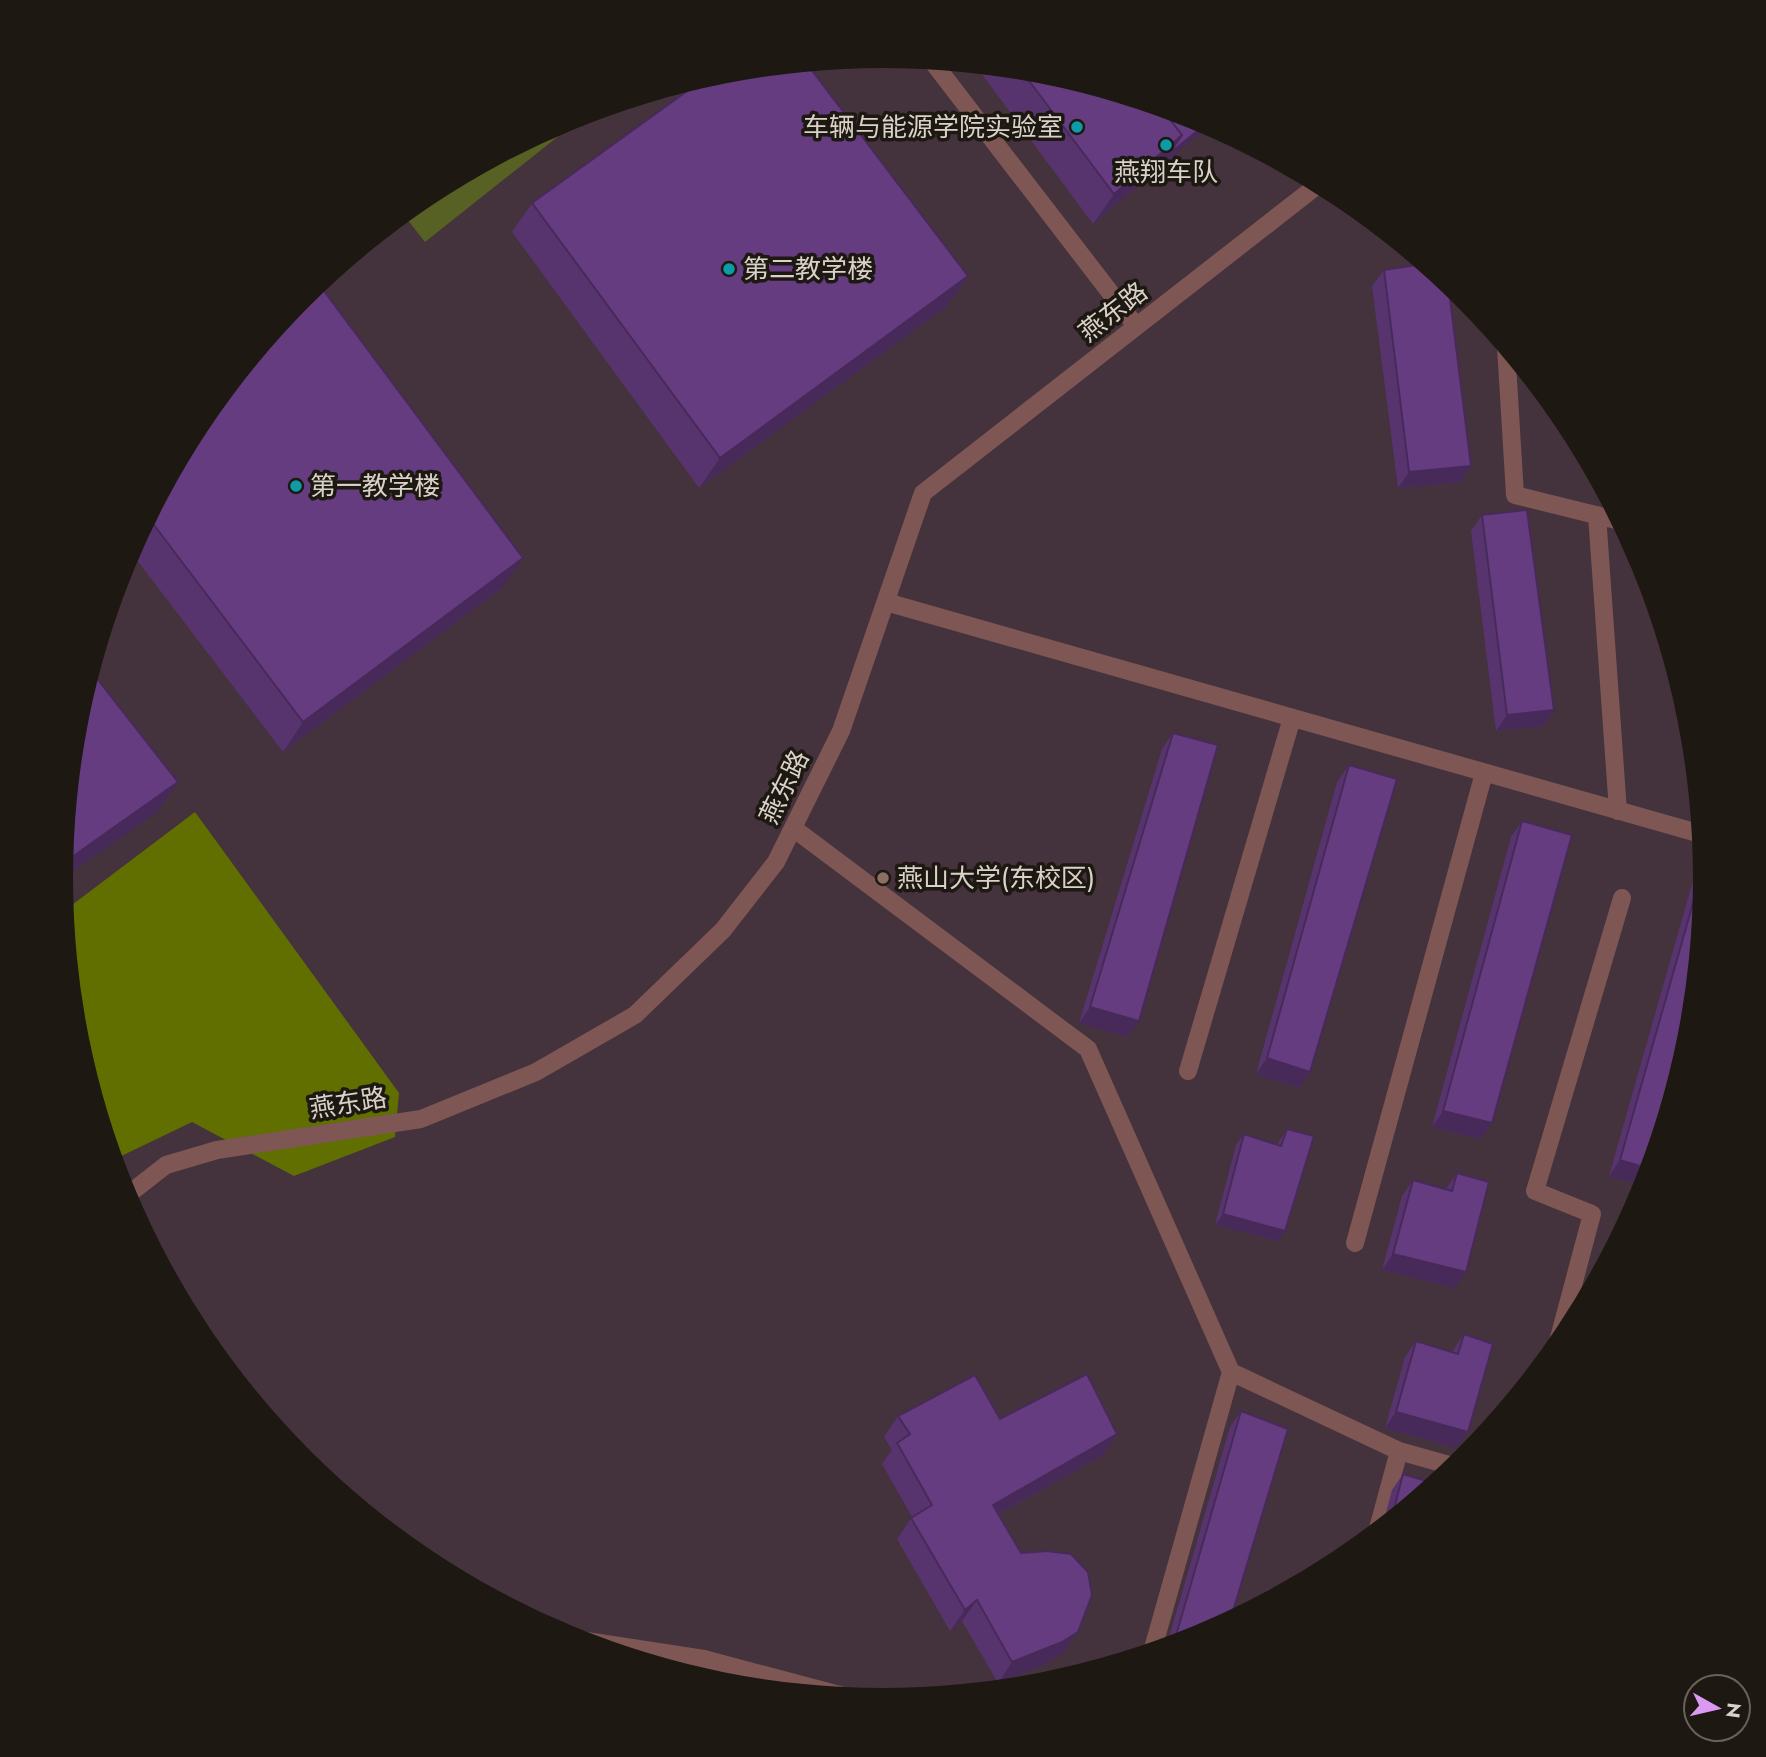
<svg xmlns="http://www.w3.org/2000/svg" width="1766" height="1757" font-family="Jost,'Noto Sans SC',sans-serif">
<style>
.education{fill:#44323c}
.green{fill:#576123}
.forest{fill:#616f01}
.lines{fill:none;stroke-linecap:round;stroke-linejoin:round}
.minor{stroke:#7e5653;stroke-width:18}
.wall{fill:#58346f}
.shaded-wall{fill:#472a5a}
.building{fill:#663c81;stroke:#472a5a;stroke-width:2}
.culture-dot{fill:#0f9aa8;stroke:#1d1811;stroke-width:2.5}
.education-dot{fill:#8d6e63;stroke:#1d1811;stroke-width:2.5}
.labels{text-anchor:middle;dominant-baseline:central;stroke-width:7;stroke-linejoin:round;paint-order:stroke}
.poi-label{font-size:26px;fill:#d9d2c9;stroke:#1d1811;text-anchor:start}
.street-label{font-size:26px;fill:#d9d2c9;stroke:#1d1811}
</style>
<rect width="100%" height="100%" fill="#3a2f1f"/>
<path class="education" d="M63 879a820 820 0 1 1 1640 0a820 820 0 1 1-1640 0Z"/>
<path class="green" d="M 589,112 L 425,242 L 403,214 L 426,194 L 569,118 Z"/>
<path class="forest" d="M 195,812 L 399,1093 L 395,1137 L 294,1176 L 192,1122 L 113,1160 L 76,1039 L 64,911 Z"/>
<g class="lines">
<path class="minor" d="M 932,61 L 1136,326
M 1506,347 L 1515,495 L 1620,521
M 1597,515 L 1618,811
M 886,602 L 1701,834
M 793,828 L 1088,1049 L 1231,1372 L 1152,1652
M 1188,1071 L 1292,718
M 125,1197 L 166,1165 L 217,1150 L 421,1119 L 536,1072 L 635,1015 L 723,930 L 776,862 L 841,731 L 923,493 L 1319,184
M 1355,1243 L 1484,773
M 1556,1349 L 1592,1214 L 1535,1191 L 1622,898
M 1231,1372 L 1399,1451 L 1377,1532
M 1399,1451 L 1456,1467
M 567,1638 L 704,1659 L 847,1697"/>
</g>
<path class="wall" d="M 975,65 L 1044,72 L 1198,119 L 1162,165 L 1093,224 Z
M 532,203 L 968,276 L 947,306 L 699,488 L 512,232 Z
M 1384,270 L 1460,482 L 1398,488 L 1372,286 Z
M 199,421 L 503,587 L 283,752 L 130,551 Z
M 1600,483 L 1611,503 L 1602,504 Z
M 1482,515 L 1554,710 L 1543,726 L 1496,731 L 1471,531 Z
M 1688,711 L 1690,718 L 1693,748 Z
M 1173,733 L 1127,1037 L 1079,1023 L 1162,749 Z
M 1349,765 L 1310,1072 L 1299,1088 L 1256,1074 L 1337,782 Z
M 1522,821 L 1492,1123 L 1480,1139 L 1432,1127 L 1511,837 Z
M 1703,868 L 1690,1039 L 1645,1186 L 1609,1176 L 1692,884 Z
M 1287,1129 L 1278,1241 L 1215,1225 L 1236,1145 L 1244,1134 L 1278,1144 L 1280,1140 Z
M 1457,1173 L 1455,1288 L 1382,1270 L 1402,1196 L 1413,1180 L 1446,1189 Z
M 1464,1334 L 1457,1448 L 1385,1428 L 1405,1357 L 1416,1341 L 1452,1352 Z
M 1241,1411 L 1197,1639 L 1166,1648 L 1230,1427 Z
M 898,1416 L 1000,1419 L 1117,1434 L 1103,1455 L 999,1514 L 1021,1553 L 1078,1632 L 1063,1653 L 1047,1663 L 998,1683 L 962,1621 L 950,1631 L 897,1539 L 912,1517 L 882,1464 L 892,1450 L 884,1437 Z
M 1403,1474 L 1436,1484 L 1382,1528 L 1392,1490 Z"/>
<path class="shaded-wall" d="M 1207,123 L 1210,125 L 1162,165 L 1169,154 Z
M 1182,135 L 1162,165 L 1093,224 L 1114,194 Z
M 968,276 L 947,306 L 699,488 L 720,458 Z
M 1471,466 L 1460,482 L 1398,488 L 1409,472 Z
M 1607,497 L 1611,503 L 1602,504 Z
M 523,558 L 503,587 L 283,752 L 303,722 Z
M 1554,710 L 1543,726 L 1496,731 L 1507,715 Z
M 178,782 L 157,812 L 61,880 L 62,864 Z
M 1090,1007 L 1139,1021 L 1127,1037 L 1079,1023 Z
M 1267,1058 L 1310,1072 L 1299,1088 L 1256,1074 Z
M 1443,1111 L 1492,1123 L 1480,1139 L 1432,1127 Z
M 1620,1160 L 1650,1169 L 1645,1186 L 1609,1176 Z
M 1223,1214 L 1285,1231 L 1278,1241 L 1215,1225 Z
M 1393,1254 L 1466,1272 L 1455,1288 L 1382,1270 Z
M 1396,1412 L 1468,1432 L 1457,1448 L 1385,1428 Z
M 1117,1434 L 1103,1455 L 979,1525 L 993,1505 Z
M 977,1600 L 962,1621 L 950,1631 L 965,1610 Z
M 1078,1632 L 1063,1653 L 1047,1663 L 998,1683 L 1012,1662 Z"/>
<path class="building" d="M 807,64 L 968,276 L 720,458 L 532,203 L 708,76 L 723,72 Z
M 1021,70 L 1044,72 L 1161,108 L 1182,135 L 1114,194 Z
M 1161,108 L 1198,119 L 1207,123 L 1169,154 L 1182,135 Z
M 1424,264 L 1448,283 L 1471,466 L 1409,472 L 1384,270 Z
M 318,283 L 523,558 L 303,722 L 148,517 L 199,421 L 302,297 Z
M 1527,510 L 1554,710 L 1507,715 L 1482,515 Z
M 91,671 L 178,782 L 62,864 L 76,718 Z
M 1173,733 L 1218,745 L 1139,1021 L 1090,1007 Z
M 1349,765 L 1397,779 L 1310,1072 L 1267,1058 Z
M 1522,821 L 1572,835 L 1492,1123 L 1443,1111 Z
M 1703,868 L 1704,869 L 1705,879 L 1690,1039 L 1650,1169 L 1620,1160 Z
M 1287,1129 L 1314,1136 L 1285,1231 L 1223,1214 L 1244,1134 L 1281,1146 Z
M 1457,1173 L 1489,1182 L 1466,1272 L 1393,1254 L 1413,1180 L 1452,1191 Z
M 1464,1334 L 1493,1344 L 1468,1432 L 1396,1412 L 1416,1341 L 1458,1354 Z
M 1087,1374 L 1117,1434 L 993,1505 L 1021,1553 L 1047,1551 L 1071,1554 L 1088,1572 L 1092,1595 L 1078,1632 L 1062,1642 L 1012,1662 L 977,1600 L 965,1610 L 911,1518 L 932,1505 L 897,1443 L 910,1434 L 898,1416 L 975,1375 L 1000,1419 Z
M 1241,1411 L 1288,1429 L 1230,1621 L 1197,1639 L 1173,1646 Z
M 1403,1474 L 1436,1484 L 1391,1521 Z"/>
<g class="culture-dot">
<circle cx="1077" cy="127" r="7"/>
<circle cx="1166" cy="145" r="7"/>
<circle cx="729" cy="269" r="7"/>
<circle cx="296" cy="486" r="7"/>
</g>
<circle class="education-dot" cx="883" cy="878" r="7"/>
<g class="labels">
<g class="poi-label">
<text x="1063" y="127" text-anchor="end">车辆与能源学院实验室</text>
<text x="1166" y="172" text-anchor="middle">燕翔车队</text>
<text x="743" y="269">第二教学楼</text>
<text x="310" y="486">第一教学楼</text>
<text x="897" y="878">燕山大学(东校区)</text>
</g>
<g class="street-label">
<text transform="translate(1113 312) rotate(-38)">燕东路</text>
<text transform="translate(784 787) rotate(-64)">燕东路</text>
<text transform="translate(348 1103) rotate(-9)">燕东路</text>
</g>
</g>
<path d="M0 0H1766V1757H0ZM73 878a810 810 0 1 1 1620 0a810 810 0 1 1-1620 0Z" fill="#1d1811" fill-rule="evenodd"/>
<g transform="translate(1717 1708) rotate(98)"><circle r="33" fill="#1d1811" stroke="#68625b" stroke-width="2"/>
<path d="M0-5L12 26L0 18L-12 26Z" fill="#dc99f4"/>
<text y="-10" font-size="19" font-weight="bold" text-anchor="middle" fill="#d9d2c9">N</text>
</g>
</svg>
